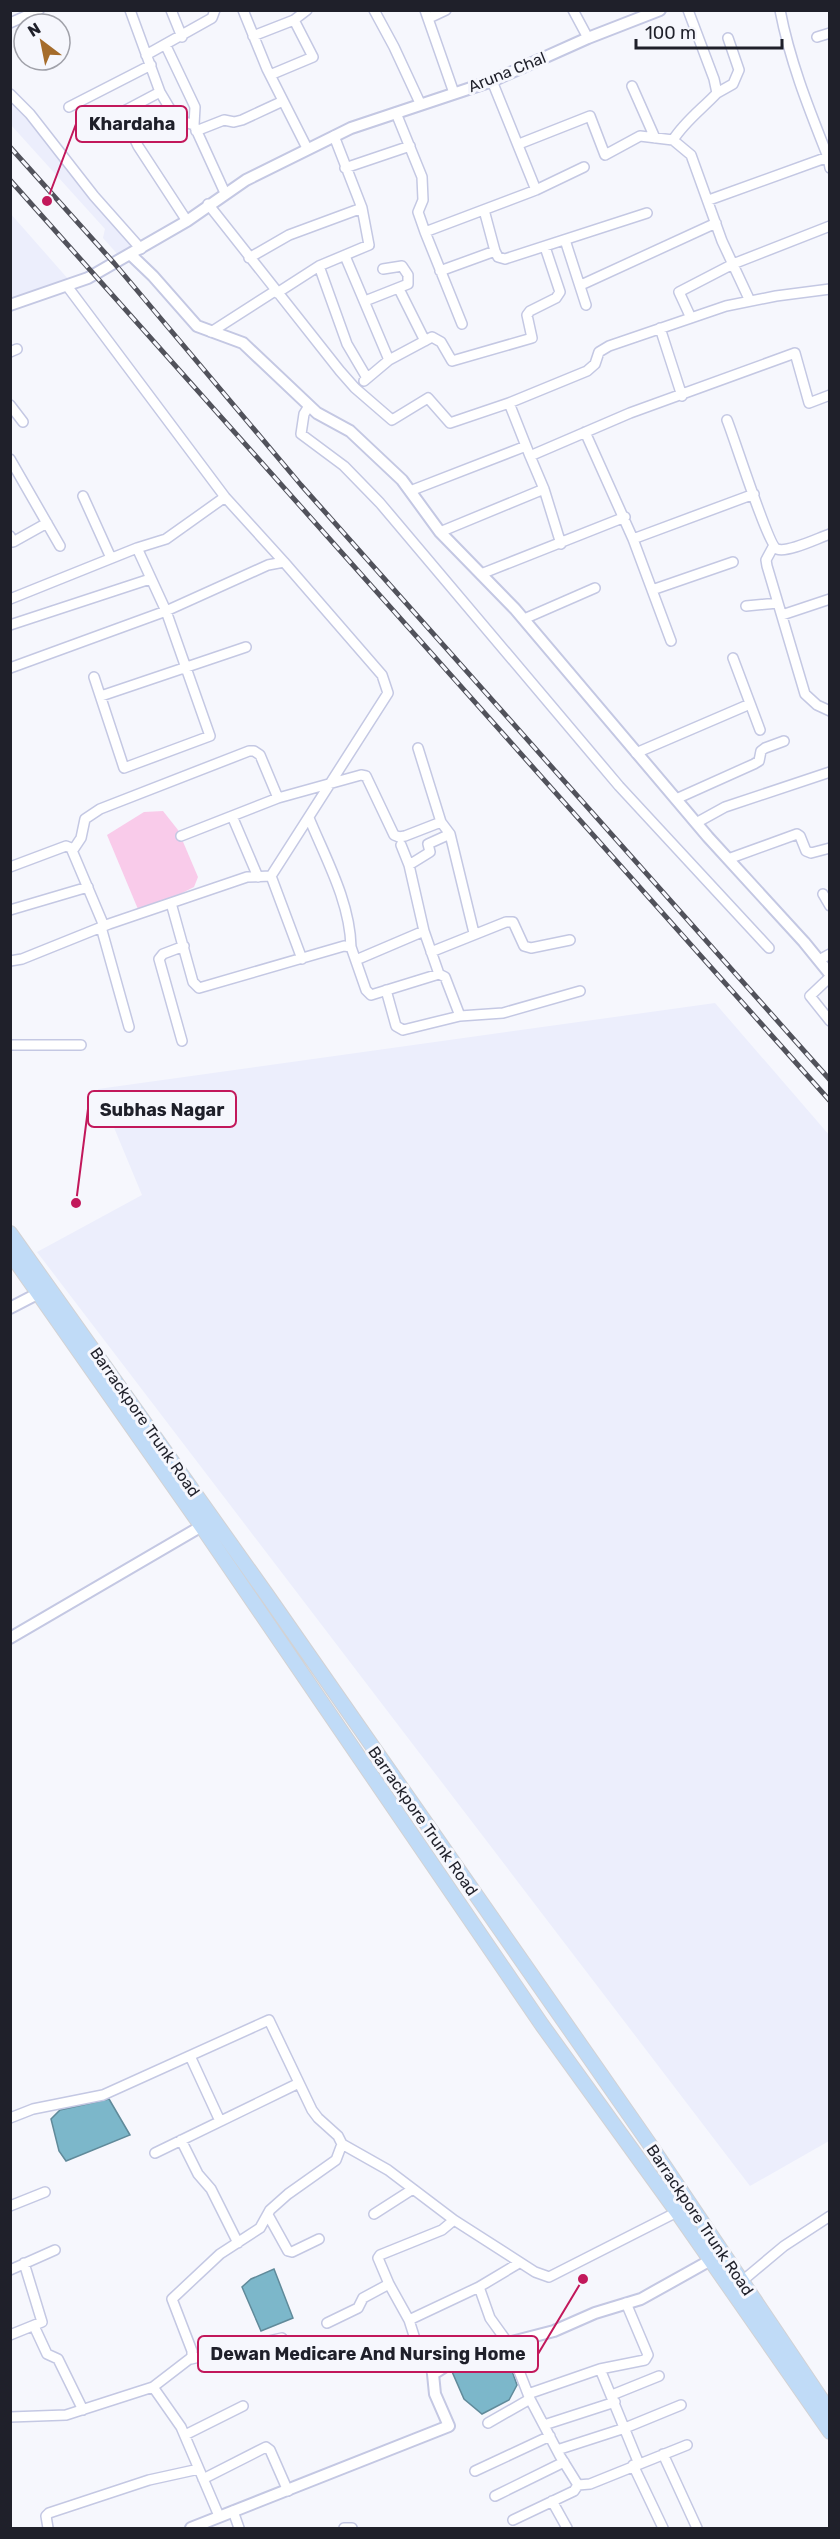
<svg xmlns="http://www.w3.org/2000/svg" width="840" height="2539" font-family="Rubik,sans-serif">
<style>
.built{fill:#eceefc}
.green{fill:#f9cbea}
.water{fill:#7cb7ca;stroke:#608a9a;stroke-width:1.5}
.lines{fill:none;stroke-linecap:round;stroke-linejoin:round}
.minor-casing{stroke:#c4c8e3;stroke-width:12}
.tertiary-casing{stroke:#c4c8e3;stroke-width:14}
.primary-casing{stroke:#d2d2d4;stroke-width:16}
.minor{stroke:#fff;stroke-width:9}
.tertiary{stroke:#fff;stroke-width:10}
.primary{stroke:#c0dbf7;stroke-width:14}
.rail-casing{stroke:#51525b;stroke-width:5}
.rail{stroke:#f6f7fd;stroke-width:3;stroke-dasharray:9;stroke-linecap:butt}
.labels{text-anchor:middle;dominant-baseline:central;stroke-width:6;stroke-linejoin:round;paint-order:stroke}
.street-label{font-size:16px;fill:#1f202a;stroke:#f6f7fd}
.leader{fill:none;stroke:#c2185b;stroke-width:2}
.callout-dot{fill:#c2185b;stroke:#f6f7fd;stroke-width:2}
.callout{fill:#f6f7fd;stroke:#c2185b;stroke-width:2}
.callout-label{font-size:18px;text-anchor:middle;font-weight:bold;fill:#1f202a}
</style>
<rect width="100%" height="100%" fill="#f6f7fd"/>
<path class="built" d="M 10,99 L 27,116 L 137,248 L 120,257 L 103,238 L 105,229 L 11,125 Z
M 10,213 L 69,280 L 11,301 Z
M 715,1003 L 830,1136 L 829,2141 L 750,2186 L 37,1252 L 142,1195 L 98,1089 Z"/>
<path class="green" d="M 163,811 L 178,830 L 198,877 L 194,887 L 140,914 L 107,835 L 144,812 Z"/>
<path class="water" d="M 109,2099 L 130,2135 L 66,2161 L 59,2151 L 51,2119 L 60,2110 Z
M 274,2269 L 293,2318 L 261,2331 L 242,2287 L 251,2279 Z
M 494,2341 L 505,2351 L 517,2385 L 509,2400 L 482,2414 L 464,2399 L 450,2367 Z"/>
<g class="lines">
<g class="minor-casing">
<path id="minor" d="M 130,10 L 160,92 L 176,119 L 194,125 L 225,193
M 171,10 L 182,37
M 243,10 L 267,69 L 307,148
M 374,10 L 394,47 L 420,103
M 425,10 L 454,93
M 573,10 L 588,38
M 780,10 C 790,62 809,109 828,157 L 830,168
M 429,18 L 446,10
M 10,23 L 39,10
M 253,36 L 294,20
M 817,37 L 830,33
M 166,46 L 195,107 L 194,125
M 146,55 L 212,18 L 215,10
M 270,75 L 313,57 L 294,20 L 307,10
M 492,81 L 536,190 L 584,167
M 632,86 L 655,138
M 717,93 L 733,84 L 739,70 L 728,38
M 10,94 L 30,114 L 94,196 L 141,249
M 69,107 L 151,65
M 122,113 L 138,146 L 187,221
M 396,113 L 422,177 L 423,200 L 418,212 L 425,232
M 92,128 L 160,92
M 130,129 L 176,119
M 196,131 L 224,120 L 234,122 L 242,120 L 283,101
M 673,140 C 685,121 702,109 717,93 L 714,79 L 688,10
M 519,144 L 590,116 L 605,155 L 640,136 L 673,140 L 691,155 L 722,241 L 750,301
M 345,168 L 410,146
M 709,200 L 828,157
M 208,204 L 340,371 L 355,388 L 392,420 L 428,398 L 450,423 L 509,403 L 587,371 L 595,364 L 599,352 L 609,346 L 726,306 L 776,296 L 830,289
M 484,210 L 495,251 L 498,257 L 505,259 L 647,213
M 565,240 L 586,305
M 345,256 L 389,360 L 432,337 L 441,342 L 452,361 L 532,338 L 527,315 L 530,311 L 556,298 L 560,292 L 545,247
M 249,258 L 289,235 L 362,208
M 319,266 L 347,344 L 367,378
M 440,271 L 495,251
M 581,285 L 716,223
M 67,286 L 225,497 L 284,562
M 399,289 L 425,341
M 277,293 L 319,266 L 369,245 L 362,208 L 334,136
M 365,301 L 408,284 L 408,275 L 402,266 L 383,269
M 691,318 L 679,292 L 733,264 L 830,226
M 462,324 L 425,232 L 536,190
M 660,328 L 682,396
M 211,332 L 275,291
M 10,352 L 17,349
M 364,381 L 389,360
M 509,403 L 530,456 L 630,413 L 795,353 L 809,403 L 830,395
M 10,405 L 23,422
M 309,406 L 304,414 L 301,434 L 344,466 L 380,503 L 619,786 L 769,948
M 727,420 C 734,437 768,545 777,549 C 788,553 818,538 830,534
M 585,432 L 633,539 L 754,494
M 530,456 L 544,489 L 561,544
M 10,459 L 60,546
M 410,491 L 526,446
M 83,496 L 111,558
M 440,532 L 544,489
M 10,536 L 13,542 L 47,523
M 633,539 L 671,641
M 773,547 L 766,560 L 767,566 L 805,694 L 817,705 L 830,711
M 137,548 L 166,539 L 225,497
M 481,574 L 625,517
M 652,590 L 733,562
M 10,599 L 137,548 L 166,611 L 210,736 L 124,768 L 94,677
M 746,606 L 778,603
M 782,615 L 830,599
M 524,619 L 595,588
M 10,625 L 150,579
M 733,658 L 760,730
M 10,668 L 166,611 L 268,565 L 284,562 L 382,675 L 388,693 L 271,876
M 101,696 L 246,647
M 418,748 L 441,822 L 450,834 L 474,933
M 636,753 L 750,704
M 676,799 L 754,764 L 759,761 L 761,751 L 765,748 L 784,741
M 232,816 L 258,877
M 309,818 C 326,859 350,902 351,947
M 696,823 L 725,807 L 830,772
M 181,836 L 278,798 L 361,775 L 366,776 L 394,835 L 399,837 L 405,836 L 441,822
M 401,845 L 409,865 L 430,852 L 428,844 L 450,834
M 73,850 L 81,838 L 85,819 L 100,809 L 249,751 L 254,751 L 260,755 L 278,798
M 728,859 L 797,834 L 800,836 L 806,851 L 811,853 L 830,848
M 409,865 L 424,931 L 439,974
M 10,867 L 66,846 L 71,848 L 104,926
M 823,894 L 830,906
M 171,903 L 193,982 L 199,988 L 344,946 L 351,947 L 366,990 L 371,995 L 439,974 L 445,977 L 460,1016
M 10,910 L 88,887
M 101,927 L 129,1027
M 431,952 L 506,922 L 513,922 L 524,946 L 531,948 L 570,940
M 356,960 L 424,931
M 819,960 L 830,954
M 10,961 L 22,959 L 109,924 L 247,877 L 271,876 L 302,959
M 830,977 L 810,996 L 830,1021
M 386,990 L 396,1026 L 403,1030 L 460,1016 L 503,1013 L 580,991
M 182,1041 L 159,959 L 163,954 L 184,946
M 10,1045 L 81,1045
M 190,2056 L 220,2121
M 10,2118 L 33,2109 L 103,2095 L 269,2020 L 312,2110 L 318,2118 L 338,2136 L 342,2144 L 388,2170 L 454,2220 L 535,2272 L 549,2277 L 677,2212
M 181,2140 L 198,2174 L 211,2189 L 238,2243
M 155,2153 L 299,2083
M 10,2206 L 45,2192
M 374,2214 L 413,2189
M 268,2215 L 288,2251 L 292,2252 L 319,2239
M 454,2220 L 442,2230 L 380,2255 L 378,2258 L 389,2284 L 409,2320 L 479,2287
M 519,2263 L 479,2287 L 490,2318 L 508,2343 L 530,2399 L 560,2456 L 578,2485 L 590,2484 L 687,2445
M 10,2270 L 55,2250
M 741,2282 L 784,2246 L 830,2216
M 409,2320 L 416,2342 L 433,2374
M 327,2323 L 358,2308 L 363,2298 L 389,2284
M 34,2326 L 47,2354 L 58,2359 L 83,2410
M 10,2335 L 42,2322 L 24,2263
M 191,2359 L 282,2338
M 600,2369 L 645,2360 L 648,2355 L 626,2303
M 528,2394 L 600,2369 L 639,2464
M 612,2395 L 659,2376
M 10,2417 L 66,2415 L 153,2387
M 488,2423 L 530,2399
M 544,2425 L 615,2402
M 185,2435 L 243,2406
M 557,2450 L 625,2428 L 681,2405
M 663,2454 L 697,2528
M 633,2465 L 663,2528
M 475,2471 L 550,2436
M 203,2479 L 266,2447 L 270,2450 L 288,2491
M 495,2496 L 564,2462
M 552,2501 L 567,2528
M 233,2511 L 239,2528
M 219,2516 L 181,2427 L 153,2387 L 192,2357 L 192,2351 L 172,2299 L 220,2254 L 260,2228 L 270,2210 L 288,2194 L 336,2160 L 342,2144
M 513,2520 L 574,2491 L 578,2485
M 48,2528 L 46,2516 L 49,2513 L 149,2480 L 199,2469
M 344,2528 L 352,2528"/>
</g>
<g class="tertiary-casing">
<path id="tertiary" d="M 130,254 L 153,276 L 197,326 L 243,343 L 317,413 L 350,431 L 402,480 L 440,532 L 515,609 L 708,837 L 804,942 L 830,974
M 10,305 L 88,278 L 187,221 L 246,180 L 351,128 L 492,81 L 588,38 L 660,10
M 10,1308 L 39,1293
M 10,1638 L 207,1523
M 191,2528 L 449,2426 L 435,2394 L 433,2374 L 483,2342 L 508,2343 L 554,2331 L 595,2313 L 641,2299 L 709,2261"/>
</g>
<g class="primary-casing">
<path id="primary" d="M 10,1233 L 267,1595 L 653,2149 L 830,2412
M 10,1253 L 202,1527 L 542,2025 L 677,2212 L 830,2432"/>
</g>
<use href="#minor" class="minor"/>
<use href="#tertiary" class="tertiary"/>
<use href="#primary" class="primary"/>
<g class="rail-casing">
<path id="rail" d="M 10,147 L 114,263 L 301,485 L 830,1080
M 10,180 L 830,1101"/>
</g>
<use href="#rail" class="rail"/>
</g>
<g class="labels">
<g class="street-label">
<text transform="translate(507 72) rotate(-22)">Aruna Chal</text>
<text transform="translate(145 1422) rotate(55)">Barrackpore Trunk Road</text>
<text transform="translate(423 1821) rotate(55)">Barrackpore Trunk Road</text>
<text transform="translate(700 2220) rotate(56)">Barrackpore Trunk Road</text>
</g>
</g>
<path class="leader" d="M47 201L76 124M76 1203L88 1109M583 2279L538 2354"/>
<g class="callout-dot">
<circle cx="47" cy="201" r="6"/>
<circle cx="76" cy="1203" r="6"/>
<circle cx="583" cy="2279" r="6"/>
</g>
<g class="callout">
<rect x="76" y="106" width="111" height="36" rx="6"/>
<rect x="88" y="1091" width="148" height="36" rx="6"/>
<rect x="198" y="2336" width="340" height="36" rx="6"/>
</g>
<g class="callout-label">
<text x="132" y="130">Khardaha</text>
<text x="162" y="1116">Subhas Nagar</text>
<text x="368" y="2360">Dewan Medicare And Nursing Home</text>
</g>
<rect width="840" height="2539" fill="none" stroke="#1f202a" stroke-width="24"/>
<g transform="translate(42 42) rotate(328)"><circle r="28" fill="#f6f7fd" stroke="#a0a1a9" stroke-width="1.5"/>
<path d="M0-4.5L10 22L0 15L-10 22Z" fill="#a56c2b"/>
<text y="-9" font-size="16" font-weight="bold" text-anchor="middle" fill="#1f202a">N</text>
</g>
<path d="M636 39v9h146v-9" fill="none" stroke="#1f202a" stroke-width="3"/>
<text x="645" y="39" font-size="18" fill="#1f202a" stroke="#f6f7fd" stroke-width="4.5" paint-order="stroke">100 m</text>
</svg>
